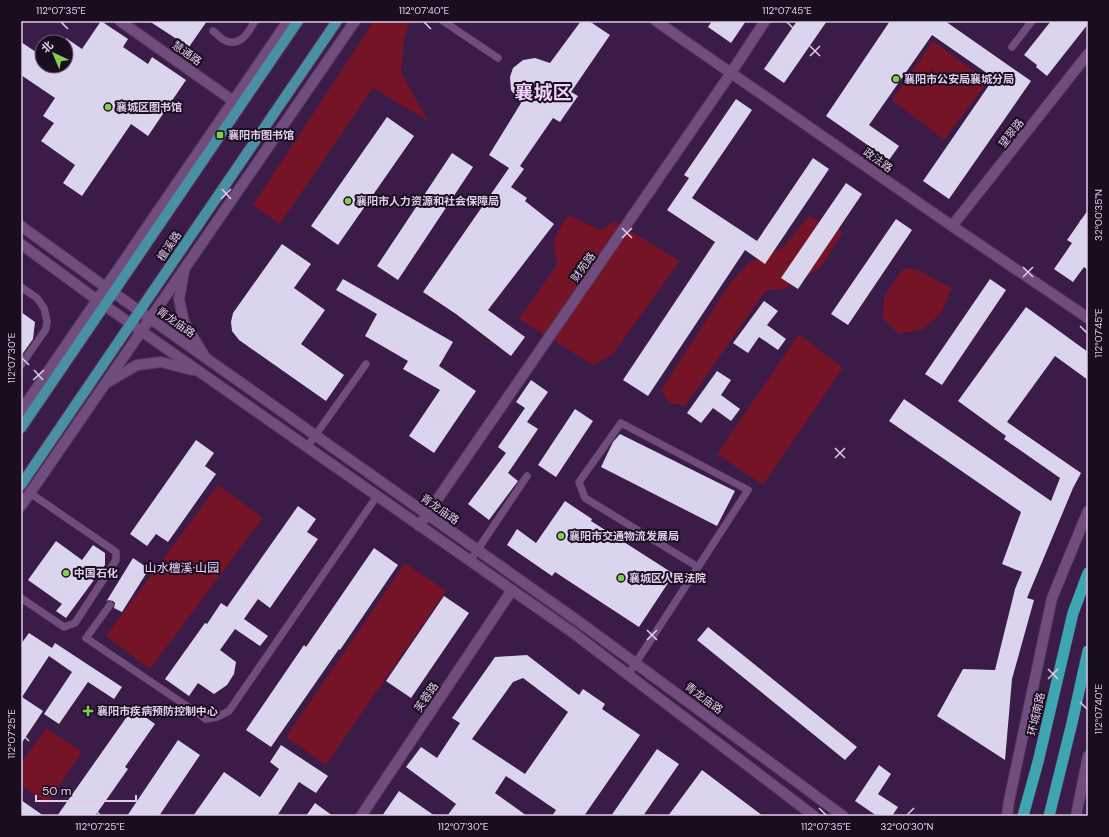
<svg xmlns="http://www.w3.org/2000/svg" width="1109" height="837" font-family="'DM Sans','Noto Sans SC',sans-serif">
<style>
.green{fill:#751427}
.building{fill:#dad5ec;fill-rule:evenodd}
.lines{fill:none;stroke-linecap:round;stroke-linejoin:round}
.service-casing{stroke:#53375d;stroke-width:8}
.minor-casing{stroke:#53375d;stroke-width:12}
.tertiary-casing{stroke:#53375d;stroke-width:12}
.primary-casing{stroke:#53375d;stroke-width:12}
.trunk-casing{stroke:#53375d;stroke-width:12}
.service{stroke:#704d7d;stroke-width:7}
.minor{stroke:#704d7d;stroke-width:10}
.tertiary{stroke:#704d7d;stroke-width:10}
.primary{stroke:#4a90a5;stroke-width:10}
.trunk{stroke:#3ea6b2;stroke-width:11}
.ticks{fill:none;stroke:#e0cde8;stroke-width:1.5}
.poi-dot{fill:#7fd052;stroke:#1b0d20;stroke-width:1.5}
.labels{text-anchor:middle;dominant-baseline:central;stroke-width:4;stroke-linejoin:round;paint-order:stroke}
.street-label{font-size:11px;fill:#e0cde8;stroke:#1b0d20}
.poi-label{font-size:11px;font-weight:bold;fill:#e0cde8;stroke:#1b0d20;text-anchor:start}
.neighbourhood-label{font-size:12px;fill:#f2d2fe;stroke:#1b0d20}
.town-label{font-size:19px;font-weight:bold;fill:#f2d2fe;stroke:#1b0d20}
.neatline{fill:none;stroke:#e0cde8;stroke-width:1.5}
.ticks-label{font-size:10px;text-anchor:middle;fill:#e0cde8}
</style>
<rect width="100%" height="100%" fill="#3b1b47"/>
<path class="green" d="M 374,21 L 410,21 L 404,40 L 401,72 L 428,121 L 373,88 L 280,224 L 253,205 Z
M 933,41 L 988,81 L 944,140 L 892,100 Z
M 568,215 L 600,230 L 614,221 L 680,261 L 612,355 L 593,365 L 519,319 L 558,263 L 553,245 L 558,231 Z
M 809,216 L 843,232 L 820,268 L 785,289 L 766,290 L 685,406 L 669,403 L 661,390 L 731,282 L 750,262 L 783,247 Z
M 905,268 L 918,270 L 952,288 L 942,312 L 924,329 L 899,334 L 883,318 L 884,297 L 898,275 Z
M 799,334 L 843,368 L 763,485 L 717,454 Z
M 218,485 L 263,518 L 150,669 L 106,636 Z
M 405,563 L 446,591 L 326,765 L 286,737 Z
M 46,728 L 82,752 L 47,803 L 21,785 L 21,764 Z"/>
<path class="building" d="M 101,21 L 128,39 L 123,47 L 148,64 L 152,57 L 186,80 L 148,136 L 131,124 L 82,196 L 63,183 L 75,165 L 41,141 L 54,123 L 43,116 L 55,98 L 21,75 L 21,42 L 42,56 L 42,66 L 66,66 L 66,38 L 82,49 Z
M 149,21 L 207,21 L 189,47 Z
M 581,21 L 589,21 L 610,35 L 571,92 L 578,96 L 560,122 L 553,118 L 520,166 L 524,169 L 511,187 L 527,198 L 525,201 L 554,224 L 488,310 L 525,337 L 511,356 L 456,314 L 423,292 L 509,168 L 489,155 L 521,103 L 511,90 L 510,77 L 513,68 L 523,60 L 535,58 L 550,63 Z
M 712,21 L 746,21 L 731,43 L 708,27 Z
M 797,21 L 827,21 L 784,83 L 764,69 Z
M 890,21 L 945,21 L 1031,81 L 949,199 L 923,181 L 994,78 L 932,35 L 869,125 L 899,146 L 889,160 L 826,116 Z
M 1051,21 L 1088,21 L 1088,24 L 1047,76 L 1036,67 L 1037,65 L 1024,55 Z
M 736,99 L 752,110 L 692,198 L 757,241 L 813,158 L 829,169 L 765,264 L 745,250 L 648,396 L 623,380 L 715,242 L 667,210 L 689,178 L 684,175 Z
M 387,117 L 414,136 L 338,245 L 311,226 Z
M 452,153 L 473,167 L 398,280 L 377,266 Z
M 846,183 L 862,194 L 798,289 L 781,278 Z
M 1088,210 L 1088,270 L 1084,267 L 1073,282 L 1054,269 L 1072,243 L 1067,240 Z
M 896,219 L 912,230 L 848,325 L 831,314 Z
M 282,244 L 311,264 L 294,288 L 325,310 L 301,344 L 344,375 L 326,401 L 239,340 L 232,331 L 231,322 L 233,313 Z
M 343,279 L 453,342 L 439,366 L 476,391 L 434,453 L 409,436 L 440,390 L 403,369 L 408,361 L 365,336 L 377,314 L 336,290 Z
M 990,279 L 1006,290 L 942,385 L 925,374 Z
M 764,301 L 778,311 L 767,325 L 786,339 L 778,350 L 759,337 L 748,353 L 733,343 Z
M 1026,307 L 1088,352 L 1088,380 L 1055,356 L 1007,422 L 1081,473 L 1073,488 L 1027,598 L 1034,600 L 1012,679 L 1005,760 L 937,716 L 963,669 L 995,670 L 1015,589 L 1022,572 L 1002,564 L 1021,512 L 889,421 L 904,399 L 1051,501 L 1060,478 L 1004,439 L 1006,436 L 958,401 Z
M 21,312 L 35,322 L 33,339 L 21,356 Z
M 717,371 L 731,380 L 721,395 L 740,409 L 731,421 L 713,408 L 701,423 L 687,413 Z
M 531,380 L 548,392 L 527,422 L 538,429 L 508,473 L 518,481 L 489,520 L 468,504 L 506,453 L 498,447 L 525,408 L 516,402 Z
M 575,409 L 593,421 L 556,477 L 538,465 Z
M 620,434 L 735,491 L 717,526 L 601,467 L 613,442 Z
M 196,440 L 214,453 L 205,466 L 216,474 L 168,542 L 156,534 L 147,546 L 130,534 Z
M 565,501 L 592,519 L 591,521 L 674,574 L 639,627 L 555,572 L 552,576 L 507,545 L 517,529 L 536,543 Z
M 298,506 L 316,519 L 307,532 L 318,539 L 270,608 L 258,599 L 244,619 L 268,636 L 260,646 L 235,629 L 220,650 L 236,662 L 234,674 L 227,685 L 214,694 L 198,683 L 189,696 L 165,679 L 205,623 L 207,624 L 221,603 L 227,607 Z
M 56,541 L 82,560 L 93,545 L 105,553 L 105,565 L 66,618 L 56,611 L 62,604 L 28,580 Z
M 374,548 L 398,565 L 340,650 L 339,649 L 271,747 L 246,730 L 304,645 L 306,647 Z
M 133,558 L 149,569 L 122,612 L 114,608 L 115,603 L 113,601 L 108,600 L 106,602 Z
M 444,596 L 469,613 L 411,698 L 386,681 Z
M 708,627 L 857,747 L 845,760 L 697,640 Z
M 29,633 L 52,648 L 55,643 L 122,687 L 114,699 L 88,682 L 59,724 L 44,714 L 72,672 L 49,656 L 22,697 L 43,711 L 21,744 L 21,644 Z
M 527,655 L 579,695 L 583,689 L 605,704 L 602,709 L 640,735 L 584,816 L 552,816 L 556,810 L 506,776 L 495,793 L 527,816 L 447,816 L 456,804 L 406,767 L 421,747 L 437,758 L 460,723 L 452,718 L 495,657 ZM 523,678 L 568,712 L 525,774 L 472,739 L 513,682 Z
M 133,708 L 155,724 L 125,767 L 128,769 L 95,816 L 57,816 Z
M 178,740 L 200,755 L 159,816 L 127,816 Z
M 281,745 L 328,776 L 316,793 L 299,782 L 277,816 L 193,816 L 224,772 L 260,797 L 279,769 L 270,762 Z
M 657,749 L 679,764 L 643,816 L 611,816 Z
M 879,765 L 891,774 L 878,794 L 898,807 L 892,816 L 877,816 L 855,801 Z
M 702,770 L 763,816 L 668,816 Z
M 399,791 L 435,816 L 382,816 Z
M 21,800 L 44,816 L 21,816 Z
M 315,803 L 333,816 L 306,816 Z"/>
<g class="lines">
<g class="service-casing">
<path id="service" d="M 443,21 L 498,58
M 213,31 C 217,34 221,39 226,41 C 241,47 249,31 255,21
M 1012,47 L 1032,21
M 21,287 L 37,298 L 44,308 L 47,321 L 46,329 L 21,365
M 307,447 L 366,364
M 470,561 L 527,476
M 21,598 L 64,627 L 75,623 L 116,560 L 116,552 L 30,493
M 110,605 L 86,638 L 206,719 L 217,717 L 229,711 L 377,496
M 628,675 L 748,490 L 621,423 L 579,482 L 585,498 L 698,567"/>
</g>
<g class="minor-casing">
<path id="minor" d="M 120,21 L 239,105
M 656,21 L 952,226 L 1088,318
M 952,226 L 1088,54
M 419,526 L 731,73 L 765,21
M 361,816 L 512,590"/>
</g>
<g class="tertiary-casing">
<path id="tertiary" d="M 21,226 L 97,281 L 578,621 L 843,816
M 21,244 L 104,305 L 572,632 L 814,816
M 184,271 L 179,299 L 184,322 L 204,355
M 108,382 L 137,365 L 161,362 L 192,370
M 21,411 L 288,21
M 21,506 L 355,21
M 1007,816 L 1009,801 L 1052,598 L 1088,511
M 1076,816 L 1088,756"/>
</g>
<g class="primary-casing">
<path id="primary" d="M 21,428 L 298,21
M 21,485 L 337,21"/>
</g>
<g class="trunk-casing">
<path id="trunk" d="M 1023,816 L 1038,762 L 1073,613 L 1088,573
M 1049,816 L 1072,723 L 1088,651"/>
</g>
<use href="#service" class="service"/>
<use href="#minor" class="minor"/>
<use href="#tertiary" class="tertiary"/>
<use href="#primary" class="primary"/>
<use href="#trunk" class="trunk"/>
</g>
<path class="ticks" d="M 61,22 L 68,29M 424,22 L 431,29M 787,22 L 794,29M 810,46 L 820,56M 810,56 L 820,46M 222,189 L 231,199M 221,199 L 231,189M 1080,222 L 1087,215M 622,228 L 632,238M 622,238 L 632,228M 1023,267 L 1033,277M 1023,277 L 1033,267M 1080,326 L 1087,333M 22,358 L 29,365M 34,370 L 43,380M 33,380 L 44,370M 434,409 L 444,419M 434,419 L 444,409M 835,448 L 845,458M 835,458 L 845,448M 247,591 L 256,601M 246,600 L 256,591M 647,630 L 657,640M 647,640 L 657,630M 1048,669 L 1058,679M 1048,679 L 1058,669M 1080,702 L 1087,709M 22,734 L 29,741M 93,808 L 100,815M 456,808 L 463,815M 819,808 L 826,815M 907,815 L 914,808"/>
<g class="poi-dot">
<circle cx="896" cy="79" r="4"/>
<circle cx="108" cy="107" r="4"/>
<rect x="216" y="131" width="8" height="8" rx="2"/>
<circle cx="348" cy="201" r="4"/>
<circle cx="561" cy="536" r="4"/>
<circle cx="66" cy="573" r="4"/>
<circle cx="621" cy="578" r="4"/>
<path d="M86 705h4v4h4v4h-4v4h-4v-4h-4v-4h4z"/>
</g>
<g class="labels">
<g class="street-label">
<text transform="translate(187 53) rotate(35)">慧通路</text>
<text transform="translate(1011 133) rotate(-52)">望翠路</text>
<text transform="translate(878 160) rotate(35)">政法路</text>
<text transform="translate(169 246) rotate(-56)">檀溪路</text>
<text transform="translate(583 267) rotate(-55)">财苑路</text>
<text transform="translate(176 322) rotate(35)">青龙庙路</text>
<text transform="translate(440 509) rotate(35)">青龙庙路</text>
<text transform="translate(426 697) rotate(-56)">芙蓉路</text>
<text transform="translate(704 698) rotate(37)">青龙庙路</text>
<text transform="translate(1036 714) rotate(-77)">环城南路</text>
</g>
<g class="poi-label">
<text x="904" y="79">襄阳市公安局襄城分局</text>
<text x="116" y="107">襄城区图书馆</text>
<text x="228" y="135">襄阳市图书馆</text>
<text x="356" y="201">襄阳市人力资源和社会保障局</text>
<text x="569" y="536">襄阳市交通物流发展局</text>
<text x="74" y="573">中国石化</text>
<text x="629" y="578">襄城区人民法院</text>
<text x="97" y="711">襄阳市疾病预防控制中心</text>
</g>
<g class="neighbourhood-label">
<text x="182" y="568">山水檀溪·山园</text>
</g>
<g class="town-label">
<text x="543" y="92">襄城区</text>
</g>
</g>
<rect width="1109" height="837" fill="none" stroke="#1b0d20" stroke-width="44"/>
<g transform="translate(54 54) rotate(316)"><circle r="19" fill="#1b0d20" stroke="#6a5a70"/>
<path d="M0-3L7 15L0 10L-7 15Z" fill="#7fd052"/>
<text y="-6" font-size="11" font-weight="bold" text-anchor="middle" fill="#e0cde8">北</text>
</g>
<path d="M36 795v6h100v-6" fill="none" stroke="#e0cde8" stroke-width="2"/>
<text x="42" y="795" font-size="12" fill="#e0cde8" stroke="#1b0d20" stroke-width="3" paint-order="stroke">50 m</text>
<rect x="22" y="22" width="1065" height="793" class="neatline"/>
<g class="ticks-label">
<text x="61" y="14">112°07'35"E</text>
<text x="424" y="14">112°07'40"E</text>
<text x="787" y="14">112°07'45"E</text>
<text transform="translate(1098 215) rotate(-90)" y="4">32°00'35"N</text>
<text transform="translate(1098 333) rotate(-90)" y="4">112°07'45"E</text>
<text transform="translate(11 358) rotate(-90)" y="4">112°07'30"E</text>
<text transform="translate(1098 709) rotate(-90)" y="4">112°07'40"E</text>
<text transform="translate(11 734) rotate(-90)" y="4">112°07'25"E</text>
<text x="100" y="830">112°07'25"E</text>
<text x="463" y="830">112°07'30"E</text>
<text x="826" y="830">112°07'35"E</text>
<text x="907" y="830">32°00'30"N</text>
</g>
</svg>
